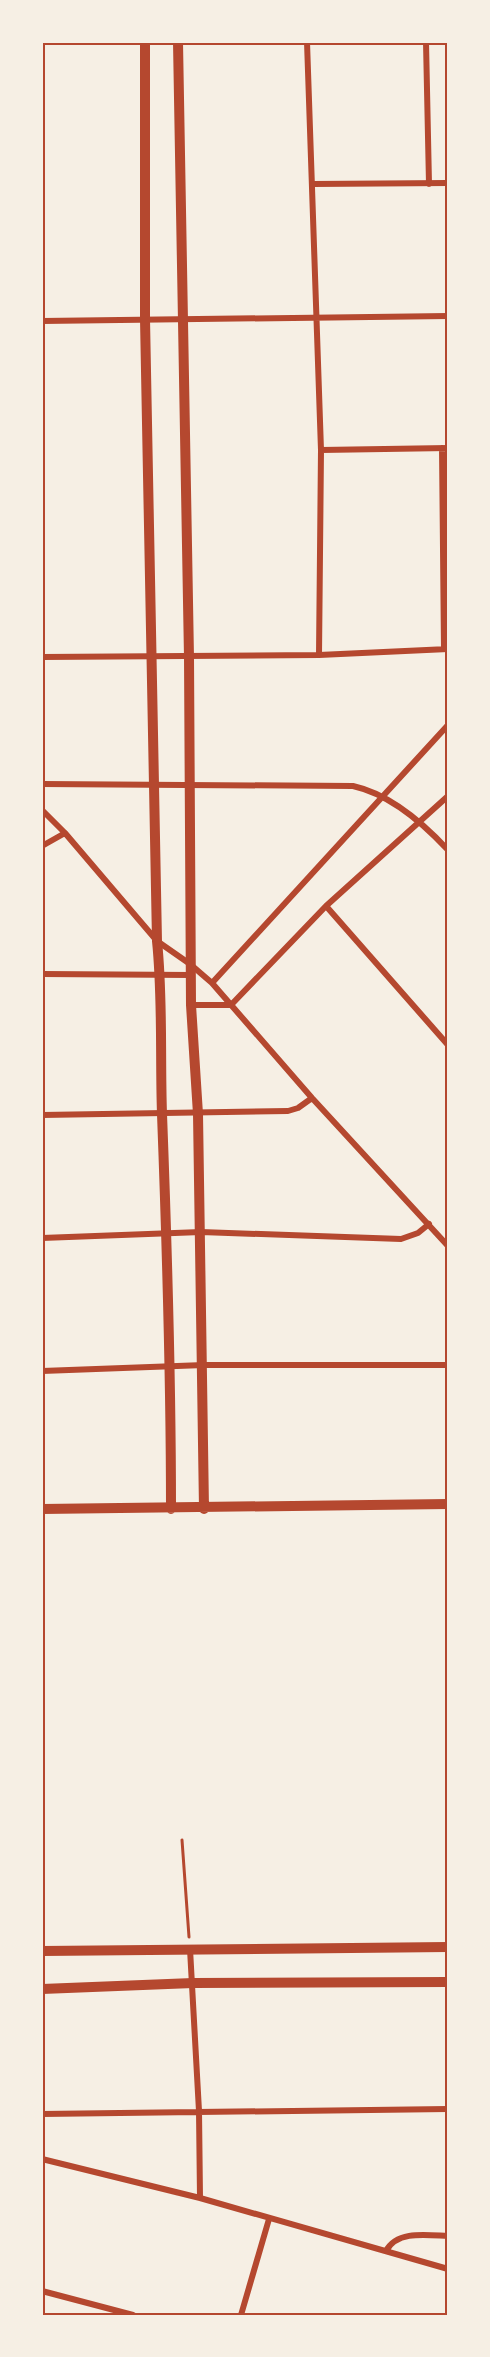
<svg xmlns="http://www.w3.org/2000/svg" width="490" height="2357" font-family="Arial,sans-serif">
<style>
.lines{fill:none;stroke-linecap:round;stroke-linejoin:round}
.path{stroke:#b5482f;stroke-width:3}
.minor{stroke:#b5482f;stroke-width:6}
.tertiary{stroke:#b5482f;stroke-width:10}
.neatline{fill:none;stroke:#b5482f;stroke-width:2}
</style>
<rect width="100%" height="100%" fill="#f6efe4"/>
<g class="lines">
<path class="path" d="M 182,1840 L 189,1937"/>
<path class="minor" d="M 307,42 L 321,450 L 319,655
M 426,42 L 429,184
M 313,184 L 448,183
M 42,321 L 448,316
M 442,448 L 444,649
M 321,450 L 448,448
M 42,657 L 319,655 L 448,649
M 42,784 L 353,786 C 389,794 423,823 448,850
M 42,810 L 65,833 L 157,941 L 190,964 L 212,983 L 312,1098 L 448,1246
M 42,846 L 65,833
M 326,906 L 448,1045
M 42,974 L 191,975
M 212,983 L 448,725
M 191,1005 L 231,1005 L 326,906 L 448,796
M 42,1115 L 288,1111 L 298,1108 L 312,1098
M 42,1238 L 201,1232 L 401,1239 L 418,1233 L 429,1224
M 42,1371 L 204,1365 L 448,1365
M 190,1949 L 199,2111 L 200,2198
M 42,2114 L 448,2109
M 42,2159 L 200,2198 L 448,2269
M 386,2251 C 397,2230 427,2235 448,2236
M 42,2291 L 133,2315
M 241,2315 L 269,2219"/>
<path class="tertiary" d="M 145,42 L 145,319 L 157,941 C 163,999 160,1056 162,1114 C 167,1246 171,1377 171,1509
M 178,42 L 189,657 L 191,1005 L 198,1114 L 204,1509
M 42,1509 L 448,1504
M 42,1951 L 448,1947
M 42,1989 L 193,1983 L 448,1982"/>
</g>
<rect width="490" height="2357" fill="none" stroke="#f6efe4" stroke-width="87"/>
<rect x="44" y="44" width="402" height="2270" class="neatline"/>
</svg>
